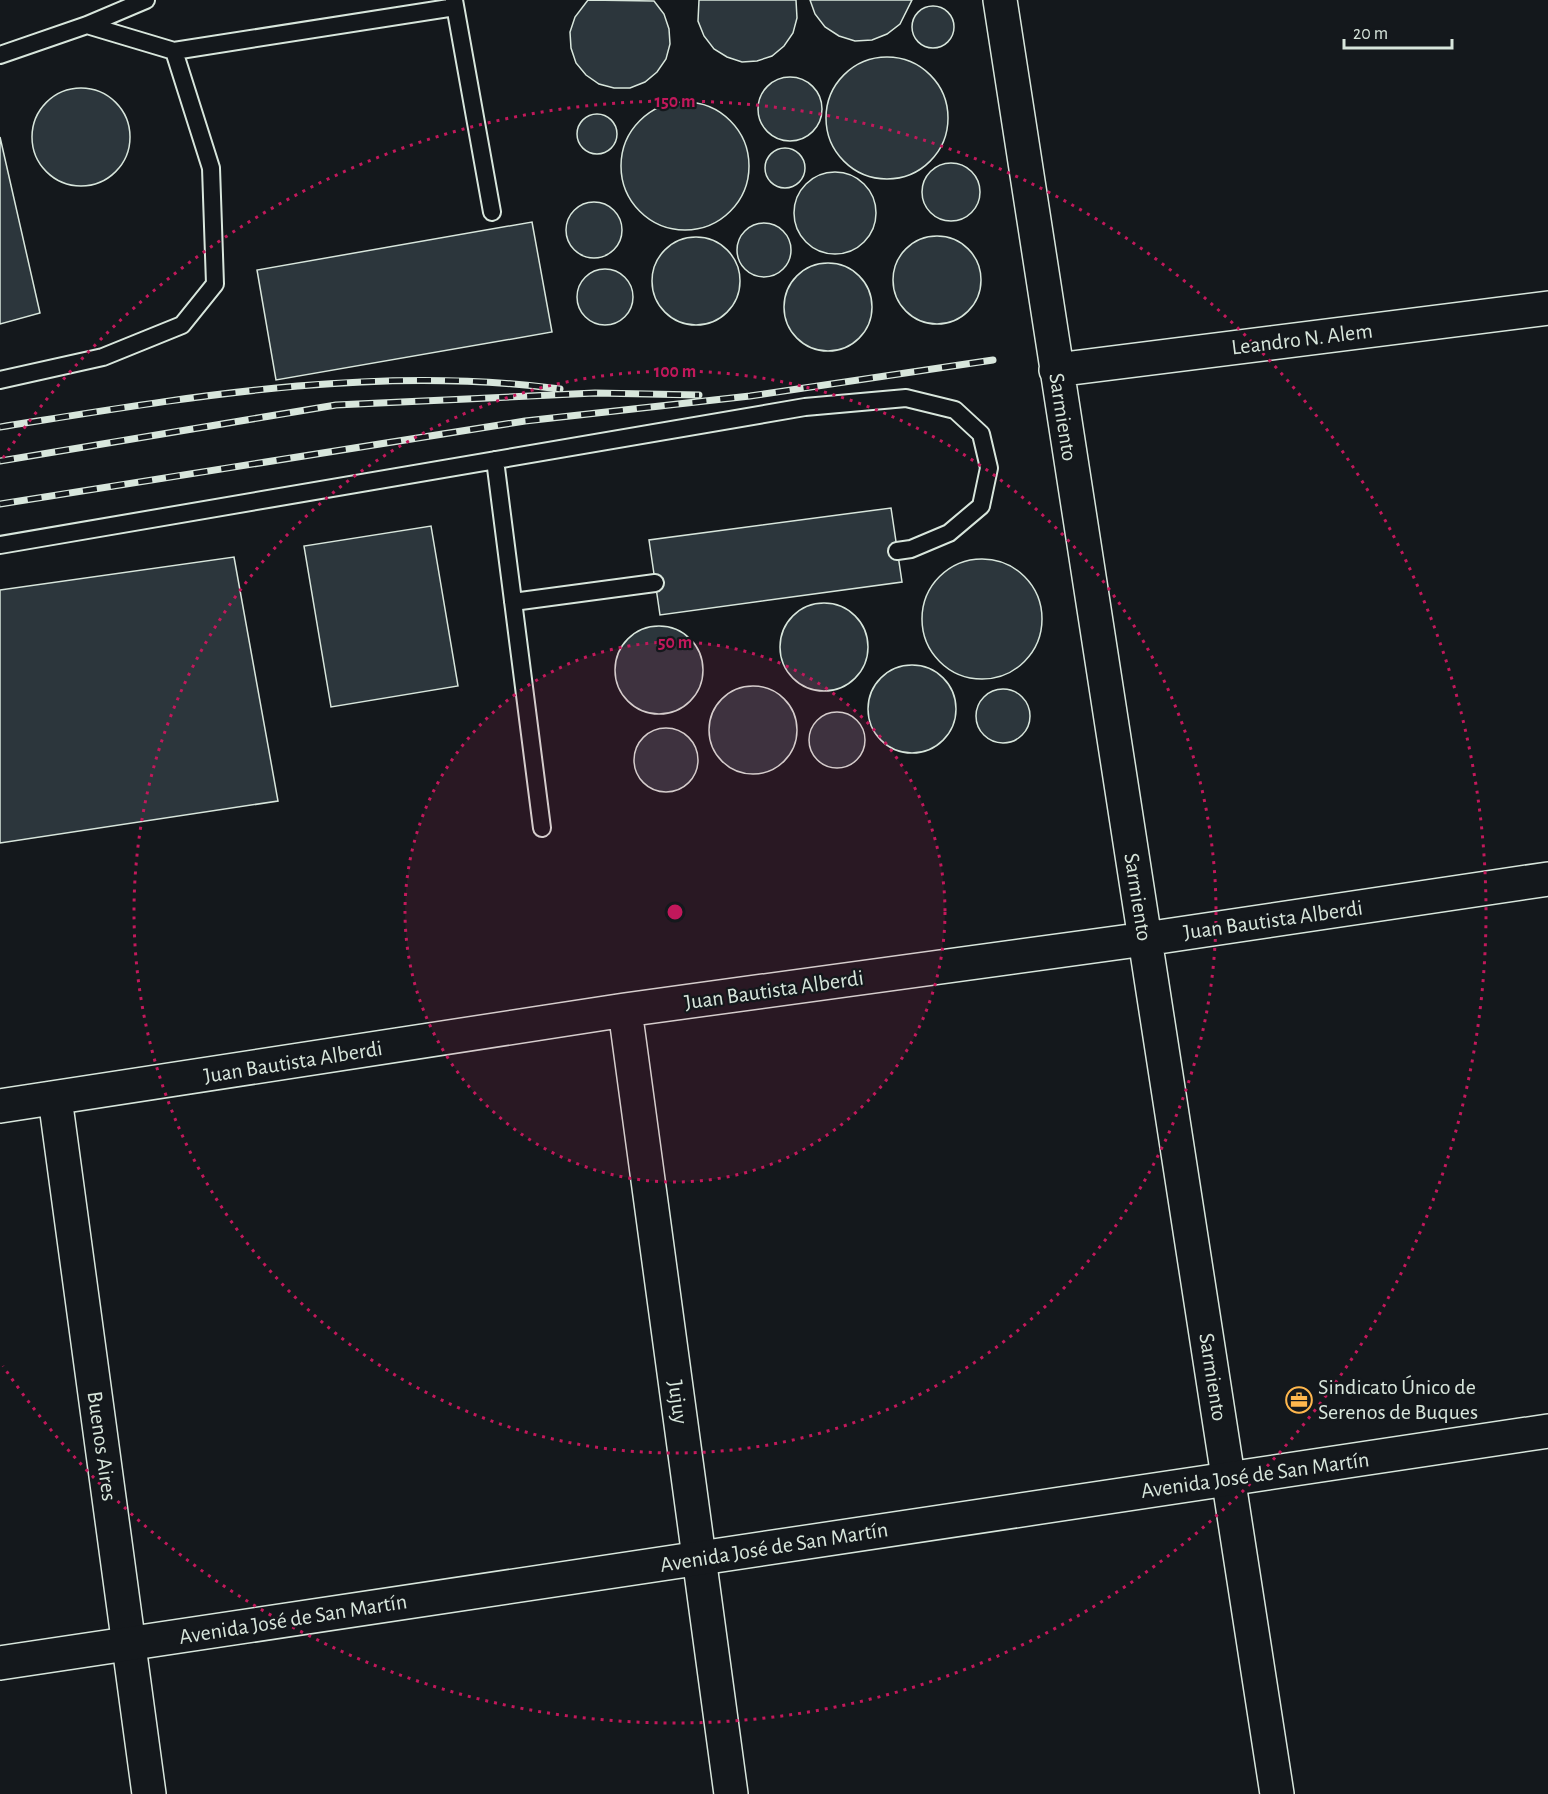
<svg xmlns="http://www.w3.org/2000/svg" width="1548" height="1794" font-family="'Alegreya Sans',sans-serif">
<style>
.building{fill:#2c363c;stroke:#d8e6dc;stroke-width:1.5}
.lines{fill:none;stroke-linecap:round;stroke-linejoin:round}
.lane-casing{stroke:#d8e6dc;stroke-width:20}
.street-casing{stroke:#d8e6dc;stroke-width:36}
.secondary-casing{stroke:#d8e6dc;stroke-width:36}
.lane{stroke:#14181c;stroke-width:16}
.street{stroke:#14181c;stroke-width:33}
.secondary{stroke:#14181c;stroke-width:33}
.rail-casing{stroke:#d8e6dc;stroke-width:7}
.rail{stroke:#14181c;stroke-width:4.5;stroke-dasharray:14;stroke-linecap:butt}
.ring{fill:none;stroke:#c2185b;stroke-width:3;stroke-dasharray:3 6}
.labels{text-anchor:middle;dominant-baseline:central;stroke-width:4.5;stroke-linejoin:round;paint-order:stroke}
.street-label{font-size:22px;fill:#d8e6dc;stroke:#14181c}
.poi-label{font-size:22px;fill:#d8e6dc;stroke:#14181c;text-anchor:start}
.centre{fill:#c2185b;stroke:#14181c;stroke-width:3}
.ring-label{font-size:18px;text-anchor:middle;font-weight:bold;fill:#c2185b;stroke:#14181c;stroke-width:4.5;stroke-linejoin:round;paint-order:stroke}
</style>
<rect width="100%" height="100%" fill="#14181c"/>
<path class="building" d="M 588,0 L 654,1 L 664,14 L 669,29 L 670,44 L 666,59 L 657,72 L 645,82 L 630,88 L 614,88 L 599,84 L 586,75 L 576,63 L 571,48 L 570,32 L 575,17 Z
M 699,0 L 796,0 L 797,18 L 793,33 L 784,46 L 772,56 L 757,61 L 742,62 L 727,57 L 714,49 L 704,36 L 698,21 Z
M 810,0 L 912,0 L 900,24 L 887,34 L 872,40 L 855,41 L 839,36 L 825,27 L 815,14 Z
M912 27a21 21 0 1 1 42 0a21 21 0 1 1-42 0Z
M826 118a61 61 0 1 1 122 0a61 61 0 1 1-122 0Z
M758 109a32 32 0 1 1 64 0a32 32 0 1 1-64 0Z
M32 137a49 49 0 1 1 98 0a49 49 0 1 1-98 0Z
M621 166a64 64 0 1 1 128 0a64 64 0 1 1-128 0Z
M577 134a20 20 0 1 1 40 0a20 20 0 1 1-40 0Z
M 0,137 L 40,313 L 0,324 Z
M765 168a20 20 0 1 1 40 0a20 20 0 1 1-40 0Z
M922 192a29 29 0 1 1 58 0a29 29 0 1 1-58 0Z
M794 213a41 41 0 1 1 82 0a41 41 0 1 1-82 0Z
M566 230a28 28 0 1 1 56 0a28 28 0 1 1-56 0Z
M 532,222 L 552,332 L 276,380 L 257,270 Z
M737 250a27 27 0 1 1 54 0a27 27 0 1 1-54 0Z
M893 280a44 44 0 1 1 88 0a44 44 0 1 1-88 0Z
M652 281a44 44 0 1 1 88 0a44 44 0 1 1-88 0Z
M784 307a44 44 0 1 1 88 0a44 44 0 1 1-88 0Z
M577 297a28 28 0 1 1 56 0a28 28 0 1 1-56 0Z
M 891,508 L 902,582 L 660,615 L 649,540 Z
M 431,526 L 458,686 L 331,707 L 304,546 Z
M 234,557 L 278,801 L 0,843 L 0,590 Z
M922 619a60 60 0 1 1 120 0a60 60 0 1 1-120 0Z
M780 647a44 44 0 1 1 88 0a44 44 0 1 1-88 0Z
M615 670a44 44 0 1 1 88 0a44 44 0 1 1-88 0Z
M868 709a44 44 0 1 1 88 0a44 44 0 1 1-88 0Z
M709 730a44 44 0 1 1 88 0a44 44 0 1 1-88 0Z
M976 716a27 27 0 1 1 54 0a27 27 0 1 1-54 0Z
M809 740a28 28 0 1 1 56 0a28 28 0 1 1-56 0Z
M634 760a32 32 0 1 1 64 0a32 32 0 1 1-64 0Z"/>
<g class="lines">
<g class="lane-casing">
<path id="lane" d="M 454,0 L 492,212
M 87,25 L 174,51 L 455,7
M 0,55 L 87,25 L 146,0
M 0,380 L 103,357 L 182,325 L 215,284 L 211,168 L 174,51
M 495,460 L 542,828
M 0,545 L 805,407 L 906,398 L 955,410 L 981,434 L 989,468 L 981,506 L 949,533 L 911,549 L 897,551
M 513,602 L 655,583"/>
</g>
<g class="street-casing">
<path id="street" d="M 1000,0 L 1277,1794
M 1056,370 L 1548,308
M 625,1010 L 731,1794
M 55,1098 L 149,1794
M 0,1106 L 625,1010 L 1145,939 L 1548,879"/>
</g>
<g class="secondary-casing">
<path id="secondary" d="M 0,1663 L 1548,1431"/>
</g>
<use href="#lane" class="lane"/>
<use href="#street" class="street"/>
<use href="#secondary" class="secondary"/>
<g class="rail-casing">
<path id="rail" d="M 0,427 C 184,398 374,364 560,389
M 0,461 L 336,405 L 595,393 L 699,395
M 0,504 L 525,421 L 750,396 L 993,360"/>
</g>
<use href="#rail" class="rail"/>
</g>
<circle cx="675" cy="912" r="270" fill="#c2185b" fill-opacity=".12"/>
<g class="ring">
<circle cx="675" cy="912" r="270"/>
<circle cx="675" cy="912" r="541"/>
<path d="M3 458A811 811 0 1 1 3 1366"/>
</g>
<defs>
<g id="office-ring" transform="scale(1.35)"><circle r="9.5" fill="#14181c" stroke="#ffb74d" stroke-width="1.5"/><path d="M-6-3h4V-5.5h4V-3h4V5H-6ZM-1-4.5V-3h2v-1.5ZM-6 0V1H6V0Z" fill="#ffb74d"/></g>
</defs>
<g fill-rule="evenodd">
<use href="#office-ring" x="1299" y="1400"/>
</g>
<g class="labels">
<g class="street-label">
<text transform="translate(1302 339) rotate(-7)">Leandro N. Alem</text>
<text transform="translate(1063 417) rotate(81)">Sarmiento</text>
<text transform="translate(1138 897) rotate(81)">Sarmiento</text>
<text transform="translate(1273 920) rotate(-8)">Juan Bautista Alberdi</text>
<text transform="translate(774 990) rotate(-8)">Juan Bautista Alberdi</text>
<text transform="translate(293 1062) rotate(-9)">Juan Bautista Alberdi</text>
<text transform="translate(1213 1377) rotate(81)">Sarmiento</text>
<text transform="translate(678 1402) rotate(82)">Jujuy</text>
<text transform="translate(102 1446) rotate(82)">Buenos Aires</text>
<text transform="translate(1255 1475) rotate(-8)">Avenida José de San Martín</text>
<text transform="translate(774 1547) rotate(-9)">Avenida José de San Martín</text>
<text transform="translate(293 1619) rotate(-9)">Avenida José de San Martín</text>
</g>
<g class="poi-label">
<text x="1318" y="1387">Sindicato Único de<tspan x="1318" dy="25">Serenos de Buques</tspan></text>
</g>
</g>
<circle cx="675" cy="912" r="9" class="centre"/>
<g class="ring-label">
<text x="675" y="107">150 m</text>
<text x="675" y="377">100 m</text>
<text x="675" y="648">50 m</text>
</g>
<path d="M1344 39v9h108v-9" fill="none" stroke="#d8e6dc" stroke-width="3"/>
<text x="1353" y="39" font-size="18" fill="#d8e6dc" stroke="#14181c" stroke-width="4.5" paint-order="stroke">20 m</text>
</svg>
